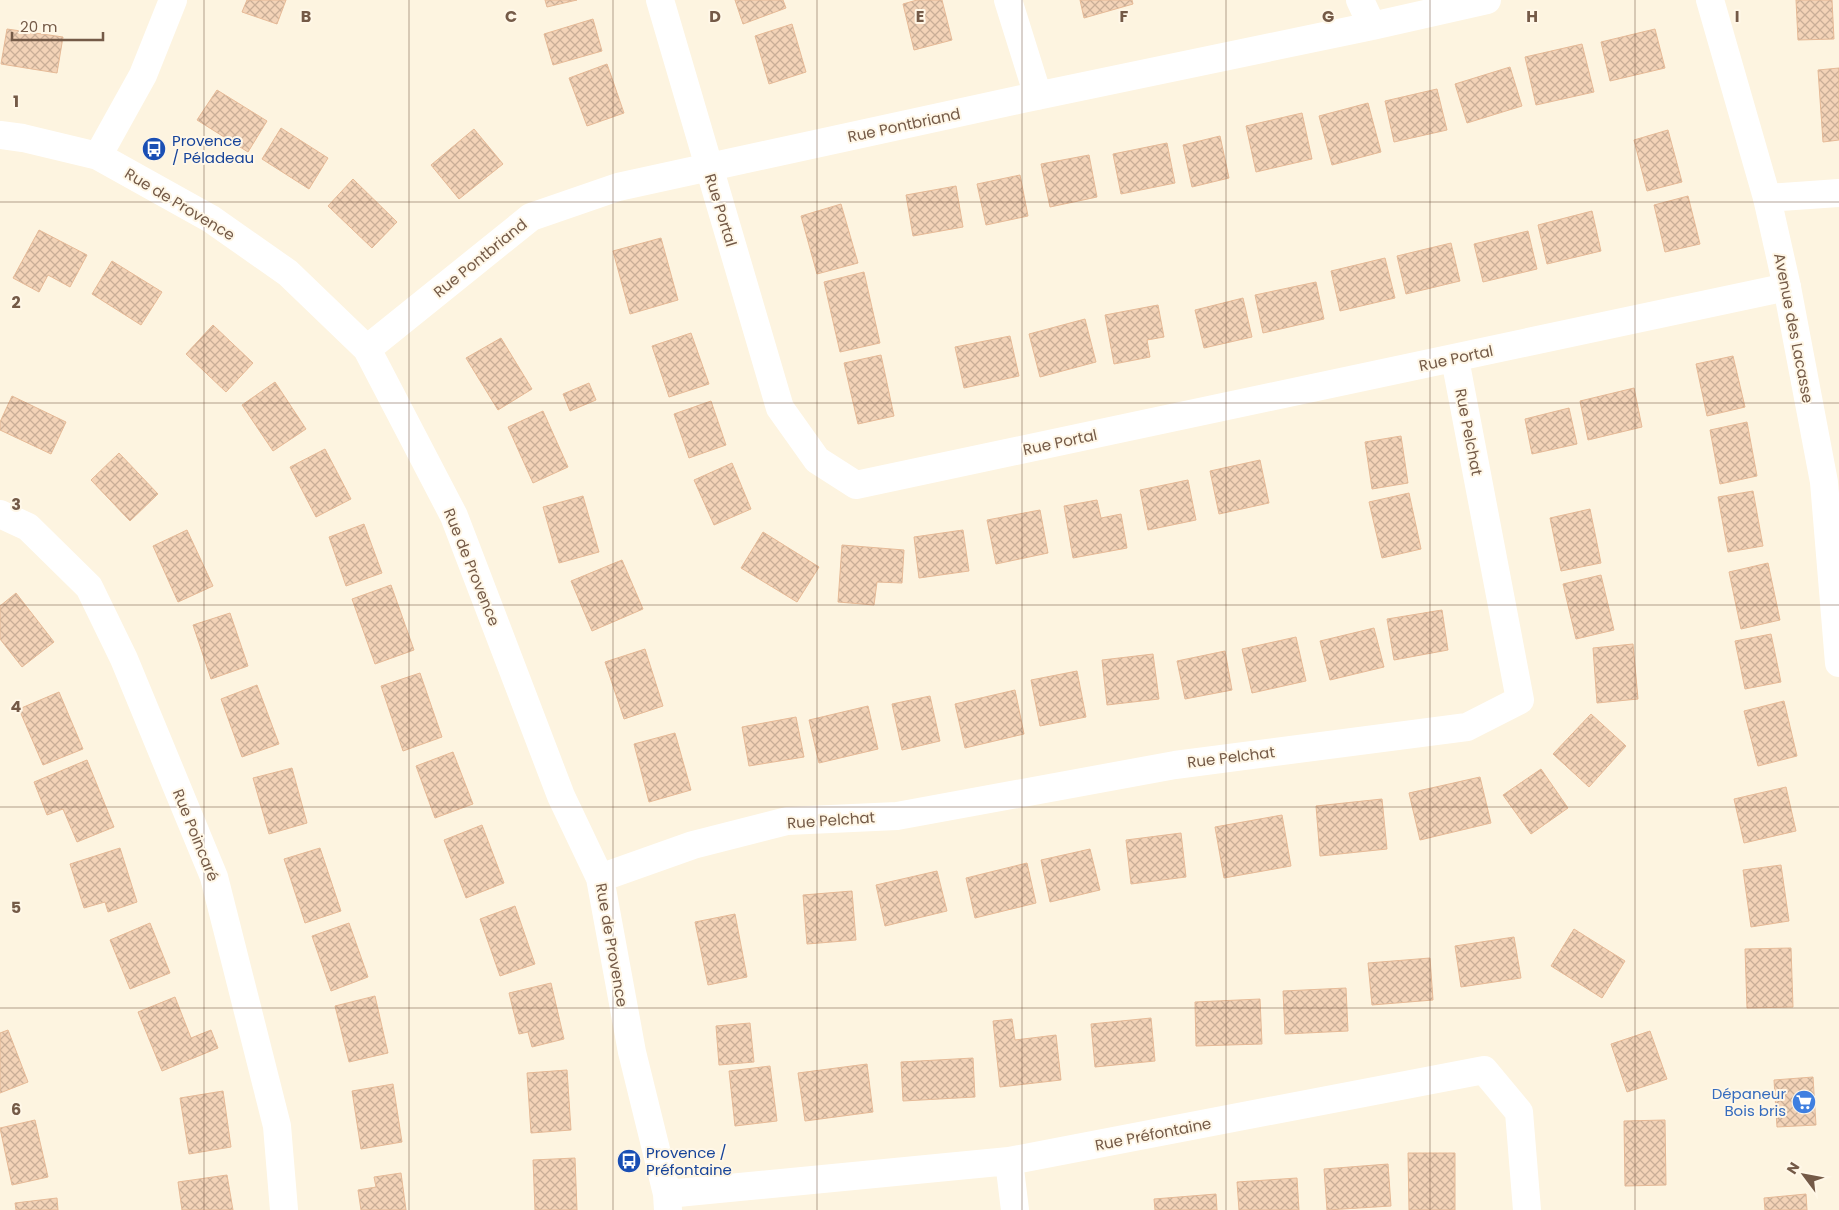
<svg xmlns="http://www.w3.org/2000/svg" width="1839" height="1210" font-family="Poppins,sans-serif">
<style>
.building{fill:url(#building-cross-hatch);stroke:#e6ba97}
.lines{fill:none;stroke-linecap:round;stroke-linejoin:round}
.street{stroke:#fff;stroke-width:28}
.secondary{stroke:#fff;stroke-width:28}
.grid{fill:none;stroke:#745a47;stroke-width:1;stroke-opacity:0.55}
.labels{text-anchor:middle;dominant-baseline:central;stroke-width:4;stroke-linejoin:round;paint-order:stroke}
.street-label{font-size:15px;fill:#745a47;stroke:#fff7e7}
.transit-label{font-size:15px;fill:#164399;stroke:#fff7e7;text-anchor:start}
.shop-label{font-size:15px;fill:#366cbe;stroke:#fff7e7;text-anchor:end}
.grid-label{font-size:16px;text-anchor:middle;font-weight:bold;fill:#745a47;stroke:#fff7e7;stroke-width:4;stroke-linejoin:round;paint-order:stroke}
</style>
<defs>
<pattern id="building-cross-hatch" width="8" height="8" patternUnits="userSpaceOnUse" patternTransform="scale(1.25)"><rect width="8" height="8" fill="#f3d3b7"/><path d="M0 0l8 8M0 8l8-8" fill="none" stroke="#c9ae97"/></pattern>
</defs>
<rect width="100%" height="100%" fill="#fdf4e0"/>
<path class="building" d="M 247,0 L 286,0 L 277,24 L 242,12 Z
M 545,0 L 577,0 L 547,7 Z
M 735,0 L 783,0 L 786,8 L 743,24 Z
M 917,0 L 942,0 L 952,40 L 914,50 L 903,4 Z
M 1080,0 L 1132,0 L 1133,4 L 1084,18 Z
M 1796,0 L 1832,0 L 1834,39 L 1798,40 Z
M 593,19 L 602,51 L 553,65 L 544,34 Z
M 792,24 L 806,72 L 769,84 L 755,36 Z
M 7,29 L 63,37 L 57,73 L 1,64 Z
M 1655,29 L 1665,68 L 1610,81 L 1601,42 Z
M 1582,44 L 1594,92 L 1536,105 L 1525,57 Z
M 607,64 L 624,113 L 587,126 L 569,78 Z
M 1510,67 L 1522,106 L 1467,123 L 1455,84 Z
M 1839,68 L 1839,140 L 1823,142 L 1818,70 Z
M 1437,89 L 1447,130 L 1394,142 L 1385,101 Z
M 217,90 L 267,121 L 248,152 L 197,120 Z
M 1368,103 L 1381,152 L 1332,165 L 1319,116 Z
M 1302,113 L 1312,159 L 1256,172 L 1246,126 Z
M 281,128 L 328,158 L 309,189 L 262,159 Z
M 474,129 L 503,164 L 459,199 L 431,165 Z
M 1668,130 L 1682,182 L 1647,191 L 1634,140 Z
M 1220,136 L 1229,178 L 1192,187 L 1183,145 Z
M 1167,143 L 1175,183 L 1121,194 L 1113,154 Z
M 1089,155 L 1097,197 L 1050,207 L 1041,164 Z
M 1020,175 L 1028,216 L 986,225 L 977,184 Z
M 353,179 L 397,222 L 372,248 L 328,206 Z
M 956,186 L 963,227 L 913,236 L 906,195 Z
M 1688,196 L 1700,244 L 1665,252 L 1654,205 Z
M 841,204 L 858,263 L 817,274 L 801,216 Z
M 1592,211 L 1601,251 L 1547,264 L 1538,225 Z
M 39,230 L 87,255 L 70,287 L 48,275 L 39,292 L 13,278 Z
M 1528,231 L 1537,269 L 1483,282 L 1474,244 Z
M 661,238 L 678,300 L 630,314 L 613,251 Z
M 1451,243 L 1460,281 L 1406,294 L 1397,256 Z
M 1385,258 L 1395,298 L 1340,311 L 1331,271 Z
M 112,261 L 162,292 L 141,325 L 92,294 Z
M 864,272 L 880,343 L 840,352 L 824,282 Z
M 1316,282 L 1324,319 L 1263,333 L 1255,295 Z
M 1243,298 L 1252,337 L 1204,348 L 1195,310 Z
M 1158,305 L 1164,337 L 1147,340 L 1150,357 L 1114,364 L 1105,315 Z
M 1085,319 L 1096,362 L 1040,377 L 1029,334 Z
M 213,325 L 253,363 L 226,392 L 186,354 Z
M 691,333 L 709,384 L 669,397 L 652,346 Z
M 1010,336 L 1019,376 L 964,388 L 955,347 Z
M 501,338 L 532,389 L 498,410 L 466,358 Z
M 881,355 L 894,416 L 858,424 L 844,363 Z
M 1733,356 L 1745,407 L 1707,416 L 1696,364 Z
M 275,382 L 306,429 L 273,451 L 242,405 Z
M 589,383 L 596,400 L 570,411 L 563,394 Z
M 1634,388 L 1642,427 L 1588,440 L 1580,401 Z
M 12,396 L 66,422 L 51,454 L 0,430 L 0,422 Z
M 711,401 L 726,445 L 689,458 L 674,414 Z
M 1569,408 L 1577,444 L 1532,454 L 1525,419 Z
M 543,411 L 568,467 L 533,483 L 508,427 Z
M 1747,422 L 1757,476 L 1720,484 L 1710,430 Z
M 1401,436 L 1408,483 L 1372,489 L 1365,442 Z
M 325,449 L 351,499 L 316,517 L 290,467 Z
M 119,453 L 158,494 L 130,521 L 91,480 Z
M 1260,460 L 1269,503 L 1219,514 L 1210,471 Z
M 732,463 L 751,509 L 714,525 L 694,480 Z
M 1188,480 L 1196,520 L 1148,530 L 1140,490 Z
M 1753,491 L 1763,546 L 1728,552 L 1718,497 Z
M 1409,493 L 1421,549 L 1382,558 L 1369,502 Z
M 583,496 L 599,552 L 559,563 L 543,507 Z
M 1097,500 L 1101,518 L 1121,514 L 1127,548 L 1073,558 L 1064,506 Z
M 1590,509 L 1601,563 L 1561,571 L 1550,518 Z
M 1040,510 L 1048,553 L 996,564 L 987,520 Z
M 364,524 L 382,573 L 346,586 L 329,537 Z
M 187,530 L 213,586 L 178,602 L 153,546 Z
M 963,530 L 969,571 L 919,578 L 914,537 Z
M 763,532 L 819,567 L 797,602 L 741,568 Z
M 842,545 L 904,550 L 902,583 L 877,582 L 874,605 L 838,602 Z
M 622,560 L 643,609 L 592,631 L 571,581 Z
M 1768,563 L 1780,620 L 1741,629 L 1729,572 Z
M 1601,575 L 1614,630 L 1576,639 L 1563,584 Z
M 391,585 L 414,650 L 375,664 L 352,599 Z
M 16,593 L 54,642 L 22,667 L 0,639 L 0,606 Z
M 1442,610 L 1448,650 L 1394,660 L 1387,619 Z
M 230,613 L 248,666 L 211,679 L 193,625 Z
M 1374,628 L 1384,667 L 1330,680 L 1320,641 Z
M 1771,634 L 1781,682 L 1745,689 L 1735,641 Z
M 1296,637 L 1306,681 L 1252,693 L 1242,649 Z
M 1633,644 L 1638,699 L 1597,703 L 1593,648 Z
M 645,649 L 663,706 L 624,719 L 605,662 Z
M 1225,651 L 1232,690 L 1185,699 L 1177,661 Z
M 1153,654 L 1159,699 L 1107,705 L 1102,660 Z
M 1077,671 L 1086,717 L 1040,726 L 1031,680 Z
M 420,673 L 442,737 L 403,751 L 381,686 Z
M 257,685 L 279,744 L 242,757 L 221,699 Z
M 1015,690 L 1024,734 L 965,748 L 955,704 Z
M 59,692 L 83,749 L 43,765 L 19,709 Z
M 930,696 L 940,741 L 902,750 L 892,704 Z
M 1784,701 L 1797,756 L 1758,766 L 1744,711 Z
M 868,706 L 878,749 L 819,763 L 809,720 Z
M 1591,714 L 1626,746 L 1589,787 L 1553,754 Z
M 796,717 L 804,757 L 749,766 L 742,727 Z
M 675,733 L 691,790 L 649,802 L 634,744 Z
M 453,752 L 473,804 L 435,818 L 416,766 Z
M 87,760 L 114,827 L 77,842 L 63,809 L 47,815 L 34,782 Z
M 292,768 L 307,823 L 269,834 L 253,778 Z
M 1541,769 L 1568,808 L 1531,834 L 1503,795 Z
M 1480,777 L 1491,823 L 1420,840 L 1409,793 Z
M 1786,787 L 1796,831 L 1744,843 L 1734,799 Z
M 1382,799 L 1387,849 L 1320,856 L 1316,806 Z
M 1282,815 L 1291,866 L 1224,878 L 1215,827 Z
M 482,825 L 504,883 L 466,898 L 444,840 Z
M 1181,833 L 1186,877 L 1131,884 L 1126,840 Z
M 120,848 L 137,902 L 108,912 L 105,902 L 84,908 L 70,864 Z
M 320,848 L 341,911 L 305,923 L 284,859 Z
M 1090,849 L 1100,890 L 1050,902 L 1041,860 Z
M 1027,863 L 1036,903 L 975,918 L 966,878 Z
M 1781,865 L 1789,921 L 1751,927 L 1743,870 Z
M 937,871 L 947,911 L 885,926 L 876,885 Z
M 852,891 L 856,940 L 807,944 L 803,895 Z
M 515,906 L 535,964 L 500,976 L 480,919 Z
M 735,914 L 747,977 L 708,985 L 695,922 Z
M 150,923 L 170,973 L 130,989 L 110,940 Z
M 349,923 L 368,977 L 331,991 L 312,936 Z
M 1574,929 L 1625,961 L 1602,998 L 1551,966 Z
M 1514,937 L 1521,978 L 1461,987 L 1455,946 Z
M 1791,948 L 1793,1007 L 1747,1008 L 1745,949 Z
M 1430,958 L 1433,1000 L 1372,1005 L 1368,963 Z
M 551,983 L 564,1039 L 532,1047 L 528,1032 L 519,1034 L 509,993 Z
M 1346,988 L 1348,1031 L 1285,1034 L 1283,991 Z
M 375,996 L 388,1053 L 349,1062 L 335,1006 Z
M 175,997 L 191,1038 L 211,1030 L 218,1048 L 162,1071 L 138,1012 Z
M 1260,999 L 1262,1044 L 1196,1046 L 1195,1002 Z
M 1151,1018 L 1155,1061 L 1095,1067 L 1091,1024 Z
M 1012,1019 L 1015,1040 L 1056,1035 L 1061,1080 L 1000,1087 L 993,1021 Z
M 750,1023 L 754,1062 L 719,1065 L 716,1026 Z
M 8,1030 L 28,1082 L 0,1093 L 0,1033 Z
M 1650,1031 L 1667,1079 L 1627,1092 L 1611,1044 Z
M 973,1058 L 975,1097 L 903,1101 L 901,1062 Z
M 867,1064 L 873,1112 L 805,1121 L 798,1073 Z
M 770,1066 L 777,1121 L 735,1126 L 729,1071 Z
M 567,1070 L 571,1130 L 531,1133 L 527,1073 Z
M 1813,1077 L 1816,1125 L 1777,1127 L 1774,1080 Z
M 393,1084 L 402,1142 L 361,1149 L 352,1091 Z
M 223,1091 L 231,1147 L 189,1154 L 180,1098 Z
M 35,1120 L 48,1177 L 12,1185 L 0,1128 Z
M 1665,1120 L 1666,1185 L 1625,1186 L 1624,1121 Z
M 1408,1153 L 1455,1153 L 1455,1210 L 1409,1210 Z
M 575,1158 L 577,1210 L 535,1210 L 533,1160 Z
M 1388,1164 L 1391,1206 L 1327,1210 L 1324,1169 Z
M 401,1173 L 406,1210 L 361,1210 L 358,1190 L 376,1187 L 374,1177 Z
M 227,1175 L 233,1210 L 182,1210 L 178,1182 Z
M 1297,1178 L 1299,1210 L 1239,1210 L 1237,1182 Z
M 1216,1194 L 1217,1210 L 1155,1210 L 1154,1199 Z
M 1806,1194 L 1807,1210 L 1765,1210 L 1764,1198 Z
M 57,1198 L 58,1210 L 16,1210 L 15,1203 Z"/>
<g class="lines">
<path class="street" d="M 660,0 L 780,408 L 817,460 L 856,485 L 1787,287
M 1008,0 L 1038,96
M 1360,0 L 1372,26
M 0,135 L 23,138 L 98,156 L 211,219 L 288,273 L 367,349 L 454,516 L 561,796 L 600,878 L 632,1052 L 667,1194 L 668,1210
M 98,156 L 143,75 L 173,0
M 1767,198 L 1839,193
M 367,349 L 531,217 L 618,187 L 1022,99 L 1372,26 L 1487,0
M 0,514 L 28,527 L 89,587 L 124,659 L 214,877 L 277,1126 L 284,1210
M 600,878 L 693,845 L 787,821 L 897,816 L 1175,765 L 1467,727 L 1520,700 L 1455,359
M 1009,1161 L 1015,1210
M 667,1194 L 1009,1161 L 1484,1070 L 1519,1112 L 1527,1210"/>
<path class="secondary" d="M 1710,0 L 1767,198 L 1787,287 L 1824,482 L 1839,663"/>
</g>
<path class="grid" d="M 204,0 L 204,1210M 409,0 L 409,1210M 613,0 L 613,1210M 817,0 L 817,1210M 1022,0 L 1022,1210M 1226,0 L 1226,1210M 1430,0 L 1430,1210M 1635,0 L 1635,1210M 0,202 L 1839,202M 0,403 L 1839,403M 0,605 L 1839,605M 0,807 L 1839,807M 0,1008 L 1839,1008"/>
<defs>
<g id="bus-disc" transform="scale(1.25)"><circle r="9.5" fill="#1a4fb4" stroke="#fff7e7"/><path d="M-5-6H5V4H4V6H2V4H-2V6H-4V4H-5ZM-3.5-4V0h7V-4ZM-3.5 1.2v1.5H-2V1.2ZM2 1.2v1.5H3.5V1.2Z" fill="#fff"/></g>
<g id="supermarket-disc" transform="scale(1.25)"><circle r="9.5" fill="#3f7fe0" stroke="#fff7e7"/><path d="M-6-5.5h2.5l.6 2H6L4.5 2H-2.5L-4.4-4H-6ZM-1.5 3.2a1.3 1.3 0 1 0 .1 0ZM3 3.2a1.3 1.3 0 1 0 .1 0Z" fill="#fff"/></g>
</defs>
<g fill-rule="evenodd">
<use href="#bus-disc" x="154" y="149"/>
<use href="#supermarket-disc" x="1804" y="1102"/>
<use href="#bus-disc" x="629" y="1161"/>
</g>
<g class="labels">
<g class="street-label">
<text transform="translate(904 125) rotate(-12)">Rue Pontbriand</text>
<text transform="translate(180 204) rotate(31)">Rue de Provence</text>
<text transform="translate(721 210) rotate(73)">Rue Portal</text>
<text transform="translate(480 258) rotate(-39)">Rue Pontbriand</text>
<text transform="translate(1794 328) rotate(79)">Avenue des Lacasse</text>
<text transform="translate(1456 358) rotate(-12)">Rue Portal</text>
<text transform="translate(1469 432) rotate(79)">Rue Pelchat</text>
<text transform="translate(1060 442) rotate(-12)">Rue Portal</text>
<text transform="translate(472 567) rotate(68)">Rue de Provence</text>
<text transform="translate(1231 757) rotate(-7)">Rue Pelchat</text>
<text transform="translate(831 820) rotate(-4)">Rue Pelchat</text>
<text transform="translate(196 835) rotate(68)">Rue Poincaré</text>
<text transform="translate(612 945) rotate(80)">Rue de Provence</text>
<text transform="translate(1153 1134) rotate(-11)">Rue Préfontaine</text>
</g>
<g class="transit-label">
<text x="172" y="140">Provence<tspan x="172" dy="17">/ Péladeau</tspan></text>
<text x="646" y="1152">Provence /<tspan x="646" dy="17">Préfontaine</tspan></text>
</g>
<g class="shop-label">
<text x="1786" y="1093">Dépaneur<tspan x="1786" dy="17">Bois bris</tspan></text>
</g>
</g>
<g class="grid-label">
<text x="306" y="22">B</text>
<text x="511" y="22">C</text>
<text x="715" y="22">D</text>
<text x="920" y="22">E</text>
<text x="1124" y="22">F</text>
<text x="1328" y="22">G</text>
<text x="1532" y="22">H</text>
<text x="1737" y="22">I</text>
<text x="16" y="107">1</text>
<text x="16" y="308">2</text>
<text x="16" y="510">3</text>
<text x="16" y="712">4</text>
<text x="16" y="913">5</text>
<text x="16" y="1115">6</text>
</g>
<g transform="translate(1804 1175) rotate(302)" stroke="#fff7e7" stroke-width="4" paint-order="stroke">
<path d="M0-4L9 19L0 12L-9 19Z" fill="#745a47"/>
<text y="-8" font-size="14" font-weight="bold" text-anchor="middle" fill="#745a47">N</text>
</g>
<path d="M12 32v8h91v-8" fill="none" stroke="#745a47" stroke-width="2.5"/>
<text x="20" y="32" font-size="15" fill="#745a47" stroke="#fff7e7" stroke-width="4" paint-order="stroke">20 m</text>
</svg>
